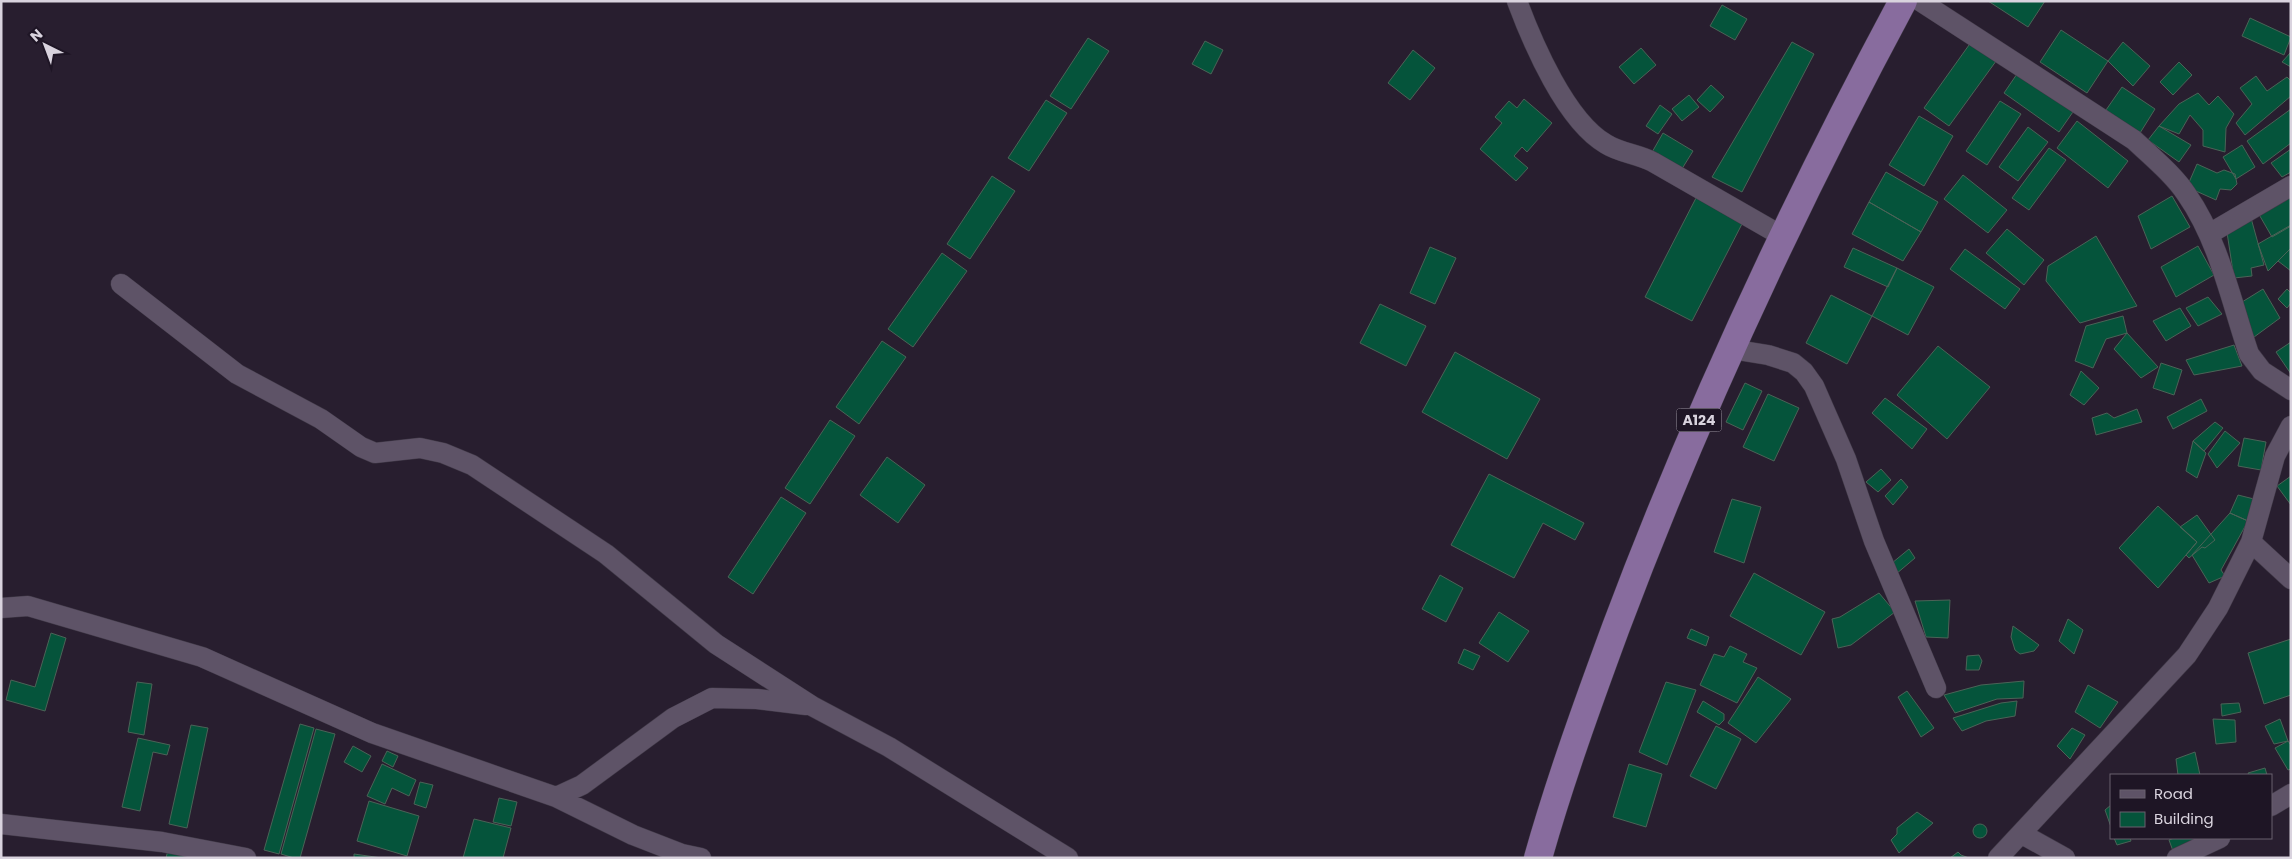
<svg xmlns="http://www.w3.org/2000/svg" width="2292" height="859" font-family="Poppins,sans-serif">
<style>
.building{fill:#05543b;stroke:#4b6357}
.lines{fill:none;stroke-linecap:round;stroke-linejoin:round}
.minor-casing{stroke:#403947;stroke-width:21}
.trunk-casing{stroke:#403947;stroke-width:29}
.minor{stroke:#5e5367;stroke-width:20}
.trunk{stroke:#886c9e;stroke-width:28}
.labels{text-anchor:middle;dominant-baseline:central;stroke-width:5;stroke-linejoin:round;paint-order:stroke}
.shield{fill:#1e1525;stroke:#a19aa6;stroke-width:1}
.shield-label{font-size:14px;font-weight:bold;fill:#d9d3de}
</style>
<rect width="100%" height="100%" fill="#281e2f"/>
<path class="building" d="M 1988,1 L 2045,1 L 2028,27 Z
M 1722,5 L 1747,19 L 1735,40 L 1710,26 Z
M 2250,18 L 2291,37 L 2284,55 L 2242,36 Z
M 2061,30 L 2108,61 L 2087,93 L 2040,62 Z
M 1088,38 L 1109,51 L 1071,109 L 1050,96 Z
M 1974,38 L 1999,57 L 1949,126 L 1924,108 Z
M 1205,41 L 1223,50 L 1211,74 L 1192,64 Z
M 1792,42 L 1814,54 L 1742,192 L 1712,177 Z
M 2123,42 L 2150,66 L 2133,86 L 2108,61 Z
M 1641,48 L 1656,65 L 1634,84 L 1619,67 Z
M 1413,50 L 1435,68 L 1410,100 L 1388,83 Z
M 2291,52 L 2291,67 L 2282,62 Z
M 2179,62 L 2192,75 L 2173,95 L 2160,82 Z
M 2019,71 L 2075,109 L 2059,132 L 2004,93 Z
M 2256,76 L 2267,91 L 2287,77 L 2291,81 L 2291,96 L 2245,135 L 2236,123 L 2252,104 L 2240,88 Z
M 1711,85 L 1724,97 L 1710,112 L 1697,100 Z
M 2122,87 L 2155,109 L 2140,133 L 2106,110 Z
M 2198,93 L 2209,105 L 2218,96 L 2234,114 L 2226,128 L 2225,152 L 2203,146 L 2203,130 L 2190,115 L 2179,134 L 2159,126 L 2179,104 Z
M 1689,95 L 1699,107 L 1682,121 L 1672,109 Z
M 1524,99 L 1552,123 L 1527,152 L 1522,147 L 1514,156 L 1528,168 L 1516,181 L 1480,149 L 1502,123 L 1495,117 L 1509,101 L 1517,108 Z
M 1046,100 L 1067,113 L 1029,171 L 1008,158 Z
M 2000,101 L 2021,114 L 1987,165 L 1966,151 Z
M 1660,105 L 1672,114 L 1658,134 L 1646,126 Z
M 2291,109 L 2291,143 L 2263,164 L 2247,141 Z
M 1919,116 L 1953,136 L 1924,186 L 1889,165 Z
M 2077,121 L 2128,161 L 2108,188 L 2057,148 Z
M 2159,126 L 2191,145 L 2179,162 L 2148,140 Z
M 2028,127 L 2048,142 L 2018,181 L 1999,167 Z
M 1663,133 L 1693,151 L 1680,172 L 1651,154 Z
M 2242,145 L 2255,167 L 2236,179 L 2223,157 Z
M 2049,148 L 2066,160 L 2029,210 L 2012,198 Z
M 2291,149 L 2291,172 L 2282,177 L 2271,163 Z
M 2197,164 L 2217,173 L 2224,170 L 2235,174 L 2237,184 L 2231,190 L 2220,189 L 2216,200 L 2187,187 Z
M 1886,172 L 1938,202 L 1921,232 L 1869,202 Z
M 1963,175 L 2007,210 L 1988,233 L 1944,199 Z
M 992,176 L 1015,191 L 970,259 L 947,244 Z
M 2291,191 L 2291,226 L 2272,237 L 2257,211 Z
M 2172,196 L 2190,227 L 2151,249 L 2138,216 Z
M 1696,198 L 1743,222 L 1692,321 L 1645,297 Z
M 1869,202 L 1921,232 L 1903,261 L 1852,234 Z
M 2251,218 L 2264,265 L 2251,268 L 2252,276 L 2234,278 L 2226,226 Z
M 2291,225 L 2291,248 L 2268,271 L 2258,244 Z
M 2007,229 L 2044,260 L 2024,285 L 1986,253 Z
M 2096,236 L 2137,306 L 2080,323 L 2046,281 L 2048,266 Z
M 2198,246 L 2214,275 L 2176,297 L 2161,267 Z
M 1430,247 L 1456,258 L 1435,304 L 1410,293 Z
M 1853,248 L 1897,268 L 1888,287 L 1844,267 Z
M 2291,248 L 2291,271 L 2278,261 Z
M 1965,249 L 2020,289 L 2005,309 L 1950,269 Z
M 942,253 L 967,271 L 913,347 L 888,329 Z
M 1897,268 L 1934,287 L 1908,335 L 1872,316 Z
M 2263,289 L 2280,318 L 2250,340 L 2234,307 Z
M 2287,289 L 2291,293 L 2291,303 L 2287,308 L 2278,299 Z
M 1831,295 L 1872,316 L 1847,364 L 1806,343 Z
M 2208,297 L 2222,314 L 2198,326 L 2186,308 Z
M 1380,304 L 1426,326 L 1406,366 L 1360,343 Z
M 2180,308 L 2191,326 L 2166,341 L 2153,321 Z
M 2123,316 L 2127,333 L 2106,339 L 2093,368 L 2075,361 L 2086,326 Z
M 2127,333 L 2158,367 L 2141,378 L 2114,349 Z
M 882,341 L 906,357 L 859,424 L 836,407 Z
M 2291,342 L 2291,374 L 2276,352 Z
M 2234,345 L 2242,366 L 2194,375 L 2186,360 Z
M 1938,346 L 1990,387 L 1947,439 L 1897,395 Z
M 1455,352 L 1540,399 L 1507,459 L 1422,412 Z
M 2161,363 L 2182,370 L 2174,395 L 2153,388 Z
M 2081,371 L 2099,388 L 2084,405 L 2070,395 Z
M 1745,383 L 1762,391 L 1743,430 L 1726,422 Z
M 1768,394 L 1799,408 L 1774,461 L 1743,447 Z
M 1885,398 L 1927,429 L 1912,449 L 1872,413 Z
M 2201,399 L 2207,411 L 2173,429 L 2167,417 Z
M 2137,409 L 2142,422 L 2096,435 L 2092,418 L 2107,413 L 2114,418 Z
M 830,420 L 855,436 L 810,504 L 785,488 Z
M 2215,422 L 2223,428 L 2204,451 L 2193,441 Z
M 2225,431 L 2240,443 L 2217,468 L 2208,454 Z
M 2244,438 L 2266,442 L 2261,470 L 2238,466 Z
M 2193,441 L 2206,453 L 2197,478 L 2186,471 Z
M 887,457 L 925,485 L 898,523 L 860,495 Z
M 1881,469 L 1891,480 L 1878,492 L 1866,482 Z
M 1489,474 L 1584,523 L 1575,540 L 1543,523 L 1514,578 L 1451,545 Z
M 2291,476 L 2291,505 L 2277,486 Z
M 1901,479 L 1908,487 L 1893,505 L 1885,496 Z
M 2238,495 L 2254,499 L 2248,521 L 2230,513 Z
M 781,497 L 806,513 L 753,594 L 728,577 Z
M 1732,499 L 1761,507 L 1744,563 L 1714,552 Z
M 2158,506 L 2197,542 L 2158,588 L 2119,548 Z
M 2230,513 L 2248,521 L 2221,570 L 2225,576 L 2209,583 L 2192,555 Z
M 2197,515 L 2215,540 L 2205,548 L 2202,547 L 2189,558 L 2186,555 L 2197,542 L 2180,527 Z
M 1909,549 L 1915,558 L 1896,574 L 1892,563 Z
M 1754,573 L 1825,612 L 1801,655 L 1730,616 Z
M 1440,575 L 1463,588 L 1446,622 L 1422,609 Z
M 1879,593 L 1895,612 L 1851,645 L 1838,648 L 1832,619 L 1840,617 Z
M 1950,600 L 1948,638 L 1926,637 L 1915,601 Z
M 1499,612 L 1529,631 L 1508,662 L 1479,643 Z
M 2068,619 L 2083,630 L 2074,654 L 2059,641 Z
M 2013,626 L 2039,645 L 2034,651 L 2020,654 L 2015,650 L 2011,637 Z
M 1691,629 L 1709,637 L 1706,646 L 1687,638 Z
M 51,633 L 66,638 L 45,711 L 6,700 L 11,680 L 35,687 Z
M 2291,639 L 2291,695 L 2264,704 L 2248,653 Z
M 1730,646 L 1747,654 L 1743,662 L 1757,668 L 1737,703 L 1700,685 L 1714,654 L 1724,657 Z
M 1464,649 L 1480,656 L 1473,670 L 1458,663 Z
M 1979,655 L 1982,661 L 1979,670 L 1966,670 L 1967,656 Z
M 1758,677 L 1791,699 L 1756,743 L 1728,723 Z
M 2024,681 L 2023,698 L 1997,699 L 1955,713 L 1944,695 L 1981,685 Z
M 137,682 L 152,684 L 144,735 L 128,732 Z
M 1666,682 L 1696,690 L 1667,765 L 1639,752 Z
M 2088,685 L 2118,702 L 2100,728 L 2075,712 Z
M 1907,691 L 1934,728 L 1921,737 L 1898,697 Z
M 1703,701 L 1724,714 L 1724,720 L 1719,725 L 1697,712 Z
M 2017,701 L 2015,716 L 1986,721 L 1962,731 L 1953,718 L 2001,703 Z
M 2239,703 L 2241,712 L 2222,716 L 2221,704 Z
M 2213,719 L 2235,720 L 2236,742 L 2216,744 Z
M 2280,719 L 2288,741 L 2274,744 L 2265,726 Z
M 300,724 L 314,728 L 279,854 L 264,850 Z
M 191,725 L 208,728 L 187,828 L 169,824 Z
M 1716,726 L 1741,739 L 1716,789 L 1690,776 Z
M 2072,728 L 2085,735 L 2070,759 L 2057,746 Z
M 316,729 L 335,734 L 300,858 L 294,858 L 281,854 Z
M 138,738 L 170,745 L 167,755 L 153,752 L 140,811 L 122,807 Z
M 2288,741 L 2291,745 L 2291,769 L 2288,770 L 2275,748 Z
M 353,746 L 371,756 L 362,772 L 344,762 Z
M 387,751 L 398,756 L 393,767 L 382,761 Z
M 2195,752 L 2200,775 L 2178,775 L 2176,759 Z
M 382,764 L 416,780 L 409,796 L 392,788 L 385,804 L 367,796 Z
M 1629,764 L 1662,774 L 1646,827 L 1613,817 Z
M 2265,768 L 2267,775 L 2249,775 L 2248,773 Z
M 420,782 L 433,785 L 426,808 L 414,804 Z
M 499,798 L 517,802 L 511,826 L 493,822 Z
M 369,801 L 419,816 L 407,856 L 357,841 Z
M 2111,805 L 2111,827 L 2105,810 Z
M 1917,812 L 1933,823 L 1899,853 L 1891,840 L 1897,834 L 1897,828 Z
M 474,819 L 511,828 L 503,858 L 463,858 Z
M1973 831a7 7 0 1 1 14 0a7 7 0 1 1-14 0Z
M 2114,838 L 2130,838 L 2131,841 L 2117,845 Z
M 2174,838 L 2199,838 L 2173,851 L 2169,840 Z
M 168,850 L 212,858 L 166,858 Z
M 1958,852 L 1961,855 L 1969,858 L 1950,858 Z
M 354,854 L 382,858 L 354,858 Z"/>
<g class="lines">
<g class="minor-casing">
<path id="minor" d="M 1517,1 C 1533,44 1566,121 1606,144 C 1620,153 1638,154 1653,162 L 1782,236
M 1920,1 L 2134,140 C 2152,157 2174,175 2187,195 C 2219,241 2231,301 2249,354 L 2262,371 L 2291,390
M 2209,234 L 2291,186
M 121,284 L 237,374 L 321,419 L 361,447 L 375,453 L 420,448 L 443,453 L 472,465 L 606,554 L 716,644 L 812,706 L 889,747 L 1068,858
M 1731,349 L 1768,355 L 1793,363 L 1804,372 L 1814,386 L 1846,459 L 1874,541 L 1936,688
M 2251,542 L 2291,579
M 1,608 L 28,606 L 202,657 L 372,733 L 556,797 L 633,835 L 682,854 L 701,858
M 556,797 L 582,785 L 673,718 L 712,698 L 757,699 L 806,705
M 2271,806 L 2291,794
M 1,824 L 162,842 L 246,858
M 2022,834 L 2065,858
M 1998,858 L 2187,655 L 2218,608 L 2251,542 L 2275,456 L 2291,426
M 2177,858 L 2220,838"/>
</g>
<g class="trunk-casing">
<path id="trunk" d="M 1538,858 C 1560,780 1588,703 1616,627 C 1697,411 1794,204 1903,1"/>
</g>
<use href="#minor" class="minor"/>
<use href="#trunk" class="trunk"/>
</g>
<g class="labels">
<rect class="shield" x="1676.5" y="408.5" width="45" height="23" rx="4"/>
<g class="shield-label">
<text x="1699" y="420">A124</text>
</g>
</g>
<rect width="2292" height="859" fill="none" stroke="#d9d3de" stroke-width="5"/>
<rect x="2110" y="774" width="162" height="65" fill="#1e1525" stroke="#69616f"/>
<rect x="2120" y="790" width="25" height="8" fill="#5e5367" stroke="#69616f"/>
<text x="2154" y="799" font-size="15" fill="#d9d3de">Road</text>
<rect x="2120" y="812" width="25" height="15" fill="#05543b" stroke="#69616f"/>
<text x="2154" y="824" font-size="15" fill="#d9d3de">Building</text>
<g transform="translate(45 45) rotate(318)" stroke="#1e1525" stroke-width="4" paint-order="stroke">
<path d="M0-4L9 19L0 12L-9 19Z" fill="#d9d3de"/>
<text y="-8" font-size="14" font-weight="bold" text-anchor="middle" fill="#d9d3de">N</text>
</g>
</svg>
